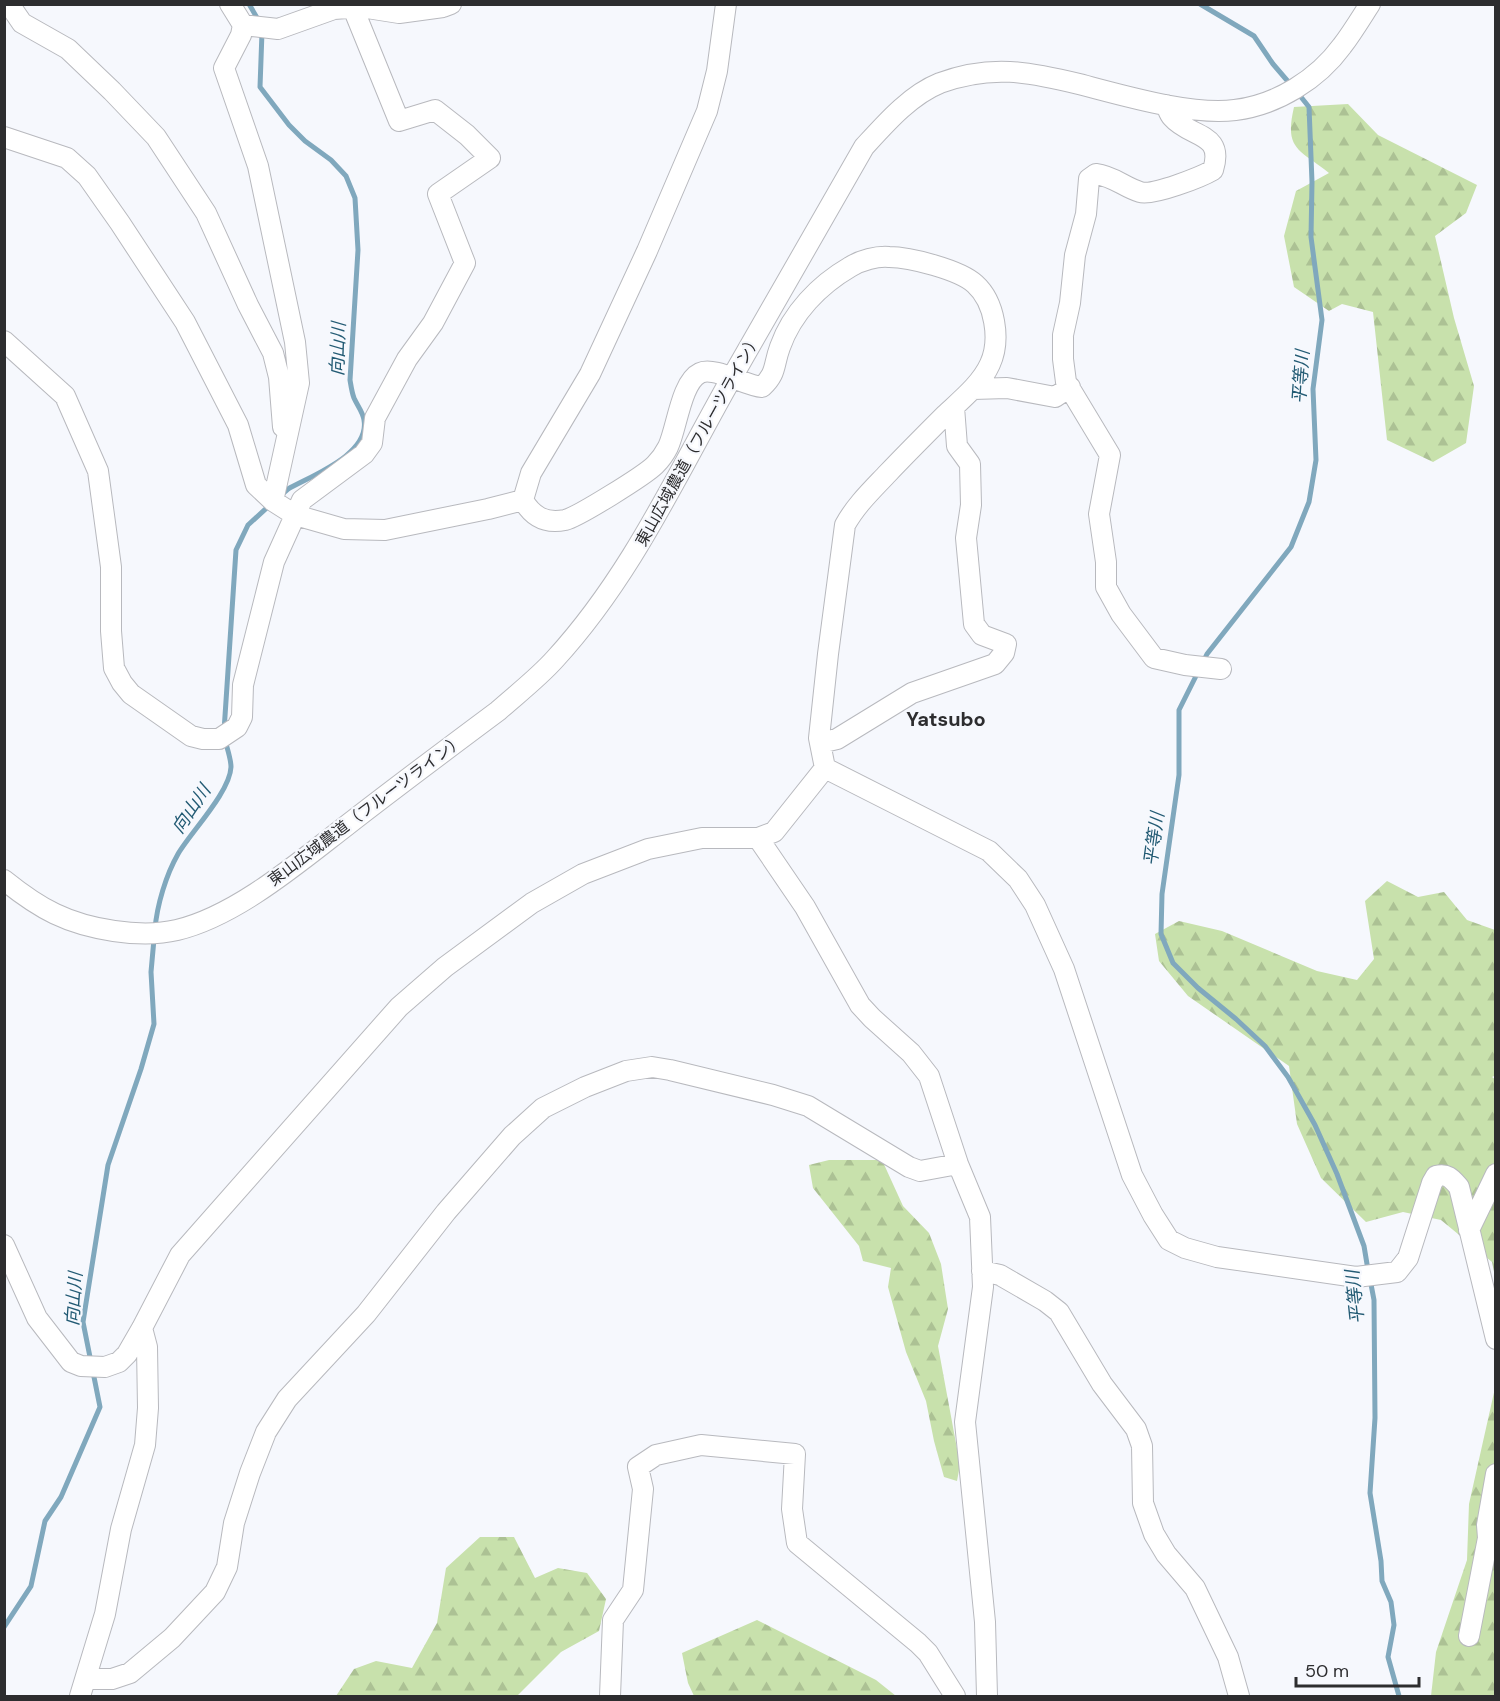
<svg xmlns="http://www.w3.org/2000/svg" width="1500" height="1701" font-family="'DM Sans','Noto Sans JP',sans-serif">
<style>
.forest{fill:url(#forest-firs)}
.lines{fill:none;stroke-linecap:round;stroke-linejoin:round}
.stream{stroke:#80a8bd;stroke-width:5}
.minor-casing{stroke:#b8b9be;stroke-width:22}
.minor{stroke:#fff;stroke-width:20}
.labels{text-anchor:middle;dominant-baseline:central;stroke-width:4.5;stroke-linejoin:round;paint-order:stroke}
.street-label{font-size:16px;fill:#2d2d2f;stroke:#f6f8fd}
.water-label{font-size:18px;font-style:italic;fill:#235b74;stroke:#f6f8fd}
.quarter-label{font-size:20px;font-weight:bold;fill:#2d2d2f;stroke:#f6f8fd}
</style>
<defs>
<pattern id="forest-firs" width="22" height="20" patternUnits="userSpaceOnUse" patternTransform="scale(1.5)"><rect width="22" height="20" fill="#c8e1ac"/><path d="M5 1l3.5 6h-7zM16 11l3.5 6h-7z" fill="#acc194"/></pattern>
</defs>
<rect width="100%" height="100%" fill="#f6f8fd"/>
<path class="forest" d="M 1348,104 L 1378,135 L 1477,185 L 1466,213 L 1435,236 L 1454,318 L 1474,386 L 1466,443 L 1433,462 L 1387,440 L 1373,312 L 1342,304 L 1329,311 L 1294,287 L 1284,236 L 1296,191 L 1329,173 C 1299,149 1284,150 1294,107 Z
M 1387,881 L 1418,897 L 1444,892 L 1467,920 L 1495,930 L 1496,1075 L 1492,1077 L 1496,1080 L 1495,1277 L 1492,1262 L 1441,1220 L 1403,1212 L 1366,1222 L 1321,1178 L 1297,1124 L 1289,1066 L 1188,996 L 1159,961 L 1155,934 L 1179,921 L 1222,931 L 1317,971 L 1357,980 L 1374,959 L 1365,901 Z
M 829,1160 L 882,1160 L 903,1206 L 929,1233 L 941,1264 L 948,1309 L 938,1346 L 960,1465 L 957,1481 L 944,1477 L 934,1441 L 926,1401 L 906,1352 L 888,1287 L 891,1268 L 863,1261 L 859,1246 L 813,1188 L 809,1165 Z
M 1495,1388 L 1495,1696 L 1431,1696 L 1436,1652 L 1467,1560 L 1469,1504 Z
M 480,1537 L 514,1537 L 535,1578 L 558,1568 L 587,1573 L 606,1599 L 599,1631 L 561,1652 L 517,1696 L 336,1696 L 354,1669 L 376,1661 L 412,1668 L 437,1623 L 446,1568 Z
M 757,1620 L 876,1680 L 896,1696 L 694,1696 L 688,1683 L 682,1653 Z"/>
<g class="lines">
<path class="stream" d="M 249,4 L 260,23
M 1200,4 L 1254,36 L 1273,64 L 1291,85
M 262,32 L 260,87 L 289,125 L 305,141 L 331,160 L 346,176 L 355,198 L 358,250 L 350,380 C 351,386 352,393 354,398 C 357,405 363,412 364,420 C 370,454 313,475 288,489 L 280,496
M 1202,664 L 1207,654 L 1291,547 L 1309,502 L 1316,460 L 1313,389 L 1322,320 L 1311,237 L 1312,182 L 1309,107 L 1297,92
M 1198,672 L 1179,710 L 1179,775 L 1162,894 L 1161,934 L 1173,963 L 1198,988 L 1236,1019 L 1265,1046 L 1288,1077 L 1315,1125 L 1337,1174 L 1364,1246 L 1368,1270
M 224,731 L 236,550 L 248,525 L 271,504
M 155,929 C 157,905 166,875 178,854 C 191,832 230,792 231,767 C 231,759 227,748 225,740
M 1370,1279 L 1374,1300 L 1375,1418 L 1370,1493 L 1381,1561 L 1382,1581 L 1391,1602 L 1394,1625 L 1388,1657 L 1399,1696
M 4,1627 L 31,1586 L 45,1521 L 61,1497 L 100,1407 L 83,1322 L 108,1165 L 141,1069 L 154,1024 L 151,972 L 154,939"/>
<g class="minor-casing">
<path id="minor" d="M 9,4 L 22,23 L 68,49 L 112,91 L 156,137 L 206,213 L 248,305 L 273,353 L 279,377 L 283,427
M 230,4 L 243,25
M 726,4 L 717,71 L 707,111 L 647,251 L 590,374 L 531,473 L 523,500 C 532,516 545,524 565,520 C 578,517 645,475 655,465 C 659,461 665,453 668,447 C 677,428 681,382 700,373 C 714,366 746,386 762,387 C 777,373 773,366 780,347 C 792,313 819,285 850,267 C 861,260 877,256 889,257 C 910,257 960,270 975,284 C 995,302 1001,340 990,364 C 981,384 961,400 945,415 C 926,434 907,453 888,473 C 872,490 856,505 845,525 L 828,654 L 819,738 L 825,768 L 989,851 L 1018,879 L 1035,905 L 1064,969 L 1132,1175 L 1153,1215 L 1169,1240 L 1185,1248 L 1217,1257 L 1356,1277 L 1397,1272 L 1408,1258 L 1432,1183 L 1436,1176 C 1448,1173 1452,1179 1459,1187 L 1496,1339
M 1166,105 C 1168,109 1169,114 1172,117 C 1190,138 1225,132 1213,170 C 1201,177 1153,196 1140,192 C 1124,187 1113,176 1096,174 L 1089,179 L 1086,214 L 1075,255 L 1070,303 L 1063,335 L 1063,359 L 1066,382 L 1110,455 L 1099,514 L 1106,562 L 1106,587 L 1121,614 L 1154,658 L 1185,665 L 1221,669
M 4,137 L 67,158 L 87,176 L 120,223 L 185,322 L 238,425 L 256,485 L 273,501 L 295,515 L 344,529 L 385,530 L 488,509 L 523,500
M 4,341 L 65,396 L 98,471 L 111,567 L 111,631 L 114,668 L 122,683 L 131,694 L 191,736 L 203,739 L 219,739 L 237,727 L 242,717 L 243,685 L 274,562 L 302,500 L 364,454 L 372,443 L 375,418 L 407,359 L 433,323 L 465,263 L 438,194 L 490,158 L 467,135 L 435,110 L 399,121 L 353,8
M 973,389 L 1007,388 L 1055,397 L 1070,387
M 273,501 L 299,383 L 295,342 L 258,166 L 224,68 L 241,35 L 243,25 L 278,29 L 334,9 L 361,7 L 399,13 L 443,7 L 451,4
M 820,743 L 837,739 L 912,693 L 995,664 L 1004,653 L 1006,644 L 982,635 L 974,624 L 966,538 L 971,505 L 970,464 L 957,446 L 954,407
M 758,838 L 805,907 L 860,1005 L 872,1018 L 911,1053 L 929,1076 L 958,1164 L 980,1217 L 983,1287 L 965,1422 L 985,1622 L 987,1696
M 4,880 C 40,909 67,924 114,931 C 135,934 156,935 177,930 C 236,916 298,863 346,826 C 396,787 447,749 498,711 C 517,694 538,678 555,659 C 631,576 676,476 731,379 C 775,302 820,225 864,147 C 885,124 910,95 940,83 C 991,64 1029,72 1079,84 C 1122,95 1192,116 1235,110 C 1277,105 1318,79 1342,46 C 1352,33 1361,18 1370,4
M 1469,1230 L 1496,1174
M 4,1245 L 37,1318 L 71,1362 L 81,1366 L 105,1367 L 119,1362 L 127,1354 L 142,1328 L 180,1255 L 399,1007 L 445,967 L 532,903 L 583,874 L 648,849 L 702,838 L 758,838 L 774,832 L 825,768
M 982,1271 L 1000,1275 L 1045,1301 L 1059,1312 L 1102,1384 L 1136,1429 L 1142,1446 L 1143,1503 L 1154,1534 L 1166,1554 L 1195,1588 L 1228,1657 L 1239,1696
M 1469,1636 L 1488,1538 L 1487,1525 L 1496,1474
M 86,1679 L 112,1679 L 130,1673 L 172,1638 L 215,1592 L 227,1567 L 234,1523 L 250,1473 L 266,1432 L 287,1399 L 366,1314 L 446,1212 L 512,1136 L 543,1108 L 585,1087 L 626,1071 L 652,1067 L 670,1070 L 773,1095 L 808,1106 L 909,1167 L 920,1171 L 958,1164
M 80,1696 L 105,1614 L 121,1529 L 145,1445 L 148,1408 L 147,1347 L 142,1328
M 610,1696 L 613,1620 L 633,1590 L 643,1489 L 638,1467 L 656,1455 L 701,1445 L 795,1454 L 792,1509 L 797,1543 L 918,1643 L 928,1653 L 955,1696"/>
</g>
<use href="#minor" class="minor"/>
</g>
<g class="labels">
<g class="street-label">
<text transform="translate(698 440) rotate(-61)">東山広域農道（フルーツライン）</text>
<text transform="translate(366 810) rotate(-37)">東山広域農道（フルーツライン）</text>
</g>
<g class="water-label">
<text transform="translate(338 349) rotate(-88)">向山川</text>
<text transform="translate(1301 377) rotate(-86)">平等川</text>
<text transform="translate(191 809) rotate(-56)">向山川</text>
<text transform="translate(1154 839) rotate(-82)">平等川</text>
<text transform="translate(1355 1297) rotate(-96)">平等川</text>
<text transform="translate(74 1299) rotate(-86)">向山川</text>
</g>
<g class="quarter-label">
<text x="946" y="719">Yatsubo</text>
</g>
</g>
<rect width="1500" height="1701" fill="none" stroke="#2d2d2f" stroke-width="12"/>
<path d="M1296 1677v9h123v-9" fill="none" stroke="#2d2d2f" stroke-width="3"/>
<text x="1305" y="1677" font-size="18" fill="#2d2d2f" stroke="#f6f8fd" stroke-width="4.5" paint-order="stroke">50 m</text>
</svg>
